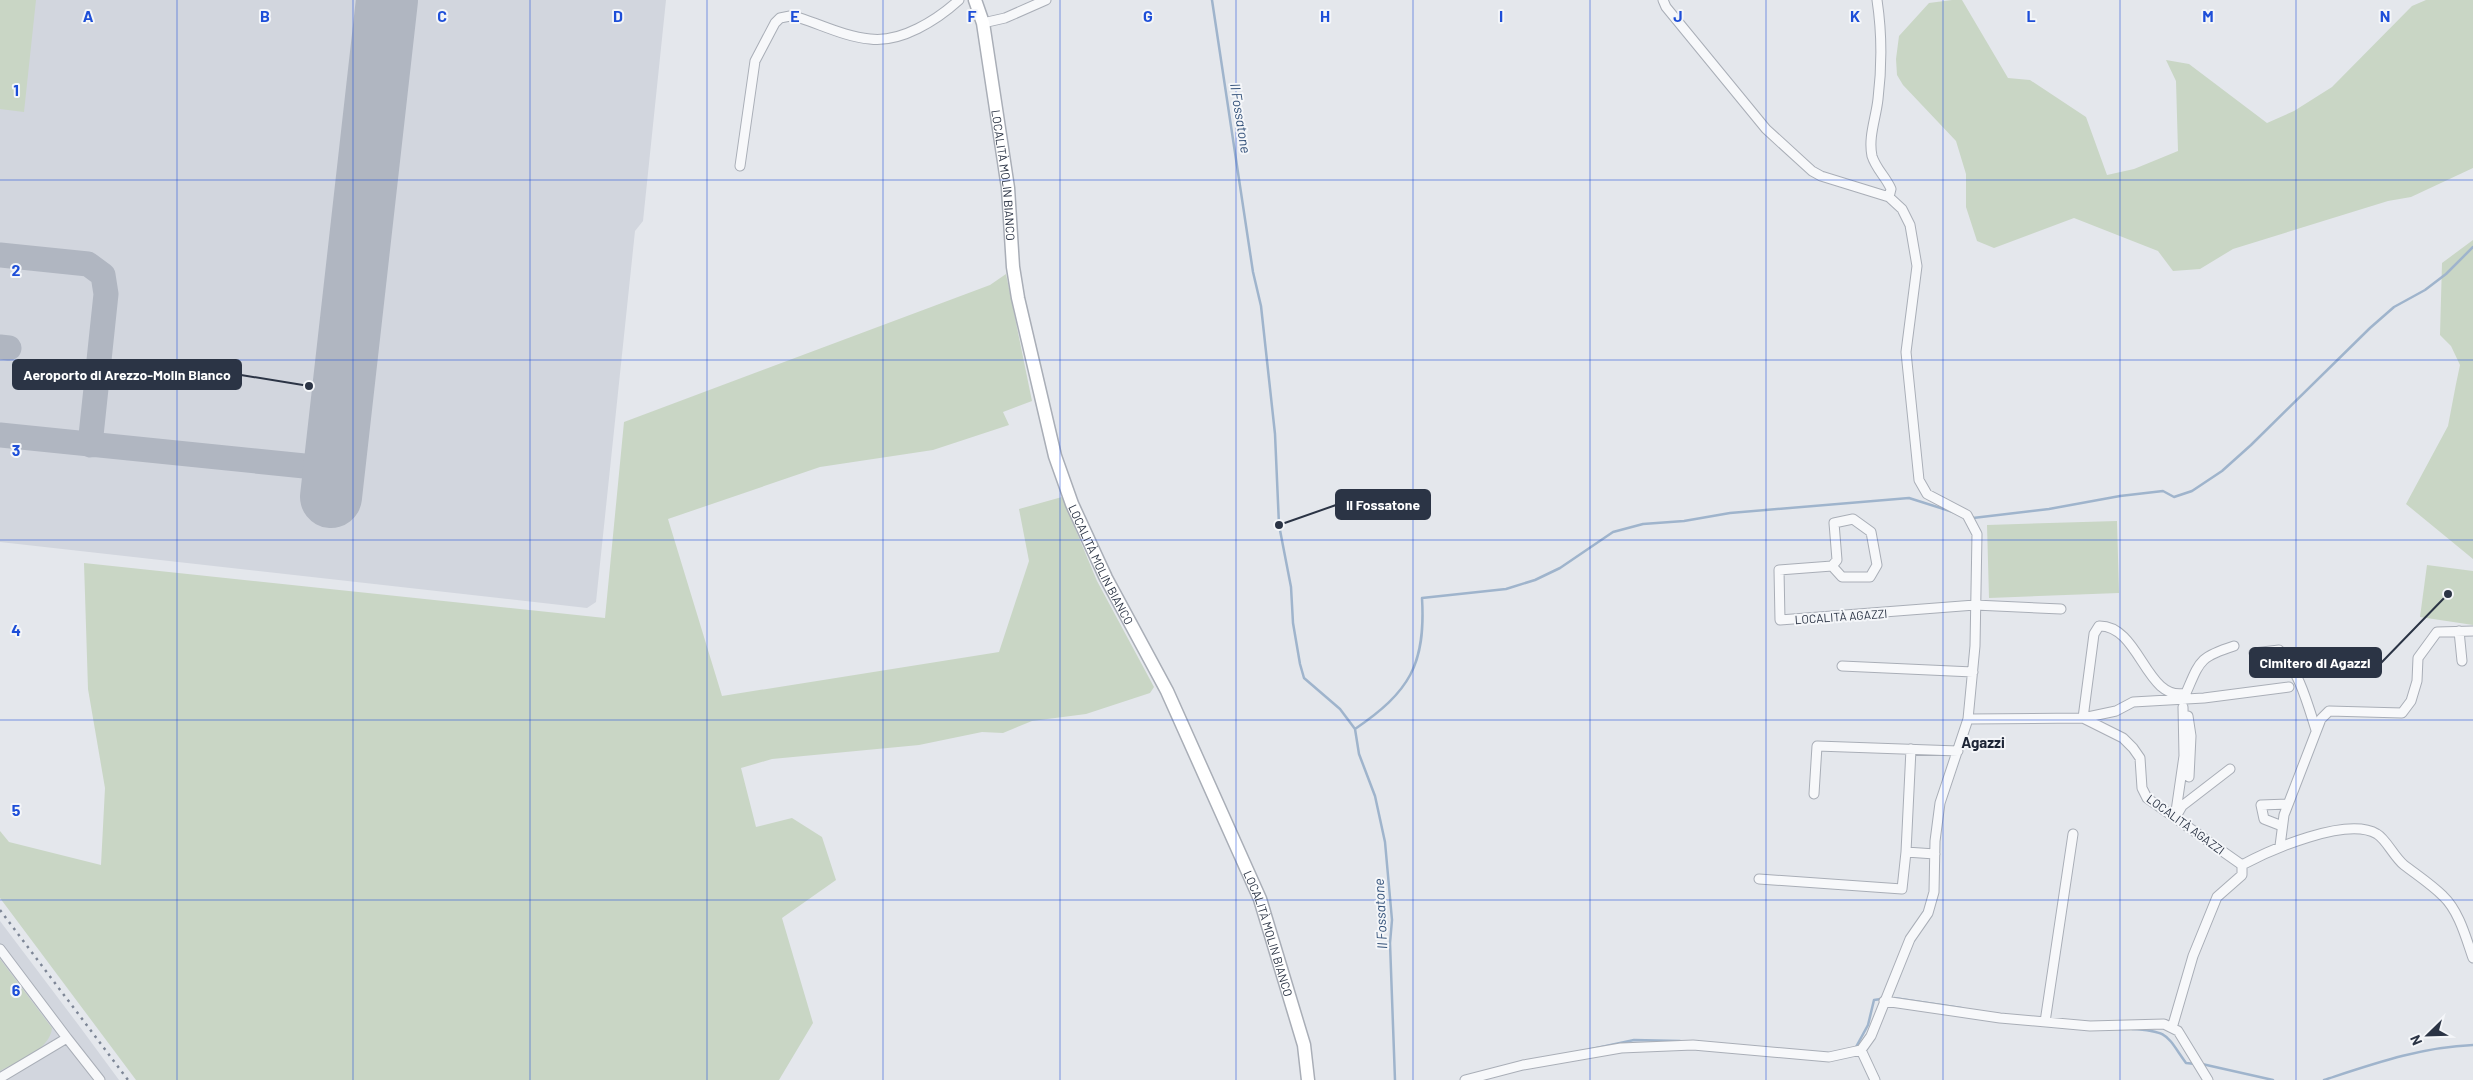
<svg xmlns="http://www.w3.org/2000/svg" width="2473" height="1080" font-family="Barlow,sans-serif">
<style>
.built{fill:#d2d6de}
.green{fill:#c9d6c5}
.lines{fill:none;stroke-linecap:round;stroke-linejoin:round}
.stream{stroke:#9fb4cc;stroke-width:2.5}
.taxiway{stroke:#b0b6c1;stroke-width:25}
.runway{stroke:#b0b6c1;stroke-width:62}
.street-casing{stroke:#a9aeb7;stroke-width:11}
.secondary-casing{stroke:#a9aeb7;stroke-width:15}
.street{stroke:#f7f8fa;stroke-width:9}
.secondary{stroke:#fff;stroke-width:12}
.rail{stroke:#7d8696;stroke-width:2.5;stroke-dasharray:2.5 5;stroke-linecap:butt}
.grid{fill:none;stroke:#1d4ed8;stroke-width:1;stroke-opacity:0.55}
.labels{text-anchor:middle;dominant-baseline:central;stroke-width:4;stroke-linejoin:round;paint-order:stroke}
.street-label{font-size:12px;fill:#2b3445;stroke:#f4f6f9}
.water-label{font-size:14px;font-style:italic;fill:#34527a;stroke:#f4f6f9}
.quarter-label{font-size:15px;font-weight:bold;fill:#1d2536;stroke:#f4f6f9}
.grid-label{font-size:16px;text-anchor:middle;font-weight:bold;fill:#1d4ed8;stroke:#f4f6f9;stroke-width:4;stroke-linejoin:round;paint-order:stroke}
.leader{fill:none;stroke:#2b3445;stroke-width:2}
.callout-dot{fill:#2b3445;stroke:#f4f6f9;stroke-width:2}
.callout{fill:#2b3445;stroke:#2b3445;stroke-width:2}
.callout-label{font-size:14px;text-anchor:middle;font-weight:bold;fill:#fff}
</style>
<rect width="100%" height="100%" fill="#e4e7ec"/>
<path class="built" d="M 0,0 L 666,0 L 643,221 L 635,231 L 596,602 L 587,608 L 0,542 Z
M 0,921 L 80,1027 L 119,1080 L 0,1080 Z"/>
<path class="green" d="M 0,0 L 36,0 L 24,112 L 0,109 Z
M 1952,0 L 1962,0 L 2008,78 L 2030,80 L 2086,117 L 2107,175 L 2134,169 L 2178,151 L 2176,81 L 2166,60 L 2189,64 L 2267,123 L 2294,111 L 2332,87 L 2412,6 L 2426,0 L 2473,0 L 2473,168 L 2411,197 L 2388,201 L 2233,249 L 2200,269 L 2173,271 L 2158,251 L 2074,218 L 1994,248 L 1977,241 L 1966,207 L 1966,174 L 1956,141 L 1903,85 L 1897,75 L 1896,59 L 1899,36 L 1929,3 Z
M 2473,240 L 2473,559 L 2406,504 L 2448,426 L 2456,384 L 2460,365 L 2451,346 L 2440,335 L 2442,263 Z
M 1006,274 L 1032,401 L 1003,412 L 1009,425 L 933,450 L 820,467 L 668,519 L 722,696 L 999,652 L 1029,561 L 1019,509 L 1062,497 L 1097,581 L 1154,687 L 1150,693 L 1086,714 L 1032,721 L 1003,733 L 982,732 L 919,745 L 772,759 L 741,768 L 756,827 L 792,818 L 822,837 L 836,880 L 782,918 L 813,1023 L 779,1080 L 136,1080 L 0,898 L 0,831 L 9,842 L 101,865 L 105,788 L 88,689 L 84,563 L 605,618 L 624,422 L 990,285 Z
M 2117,521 L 2119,593 L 1989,598 L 1987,525 Z
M 2427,565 L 2473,571 L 2473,625 L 2420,617 Z
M 0,959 L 52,1028 C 50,1050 18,1061 0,1071 Z"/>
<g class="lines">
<path class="stream" d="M 1212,0 L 1253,272 L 1261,306 L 1275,434 L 1279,525 L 1291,587 L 1293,623 L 1300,664 L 1304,678 L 1340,709 L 1355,729 L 1359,754 L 1375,796 L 1385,842 L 1392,920 L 1390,943 L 1395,1080
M 1973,518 L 2049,509 L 2120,496 L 2163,491 L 2174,497 L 2192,491 L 2222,471 L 2251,445 L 2370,328 L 2394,307 L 2425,290 L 2446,274 L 2473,247
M 1355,729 C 1409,692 1426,665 1422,598 L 1506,589 L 1535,580 L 1560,568 L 1613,532 L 1643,524 L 1684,521 L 1730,513 L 1909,498 L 1953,512
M 1894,998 L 1961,1008
M 2132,1029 C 2169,1031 2166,1035 2186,1063 L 2196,1064
M 1856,1047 L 1868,1025 L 1874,1000 L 1881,999
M 1592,1049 L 1634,1040 L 1680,1041
M 2202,1064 L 2273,1080
M 2324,1080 C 2373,1064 2421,1047 2473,1045"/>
<path class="taxiway" d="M 0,255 L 88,264 L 103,275 L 106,294 L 90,445
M 0,347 L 9,348
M 0,435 L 334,469"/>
<path class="runway" d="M 331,497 L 387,0"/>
<g class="street-casing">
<path id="street" d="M 1877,0 C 1882,33 1882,66 1878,99 C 1876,118 1868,137 1872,156 C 1876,169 1886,177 1891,189 L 1889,197
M 983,23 L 1005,18 L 1046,0
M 740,166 L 755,61 L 775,23 L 780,18 L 790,16 L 800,18 C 822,25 846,37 870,39 C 901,43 937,20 959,0
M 1853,519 L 1871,532 L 1877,565 L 1870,577 L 1842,577 L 1832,566 L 1837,560 L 1834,523 Z
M 1832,566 L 1779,570 L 1780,620 L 1975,605 L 2061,609
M 2459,631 L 2462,661
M 2234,646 C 2199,657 2200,661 2186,693 C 2146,703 2140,625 2099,626 L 2094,634 L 2083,718 L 2116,711 L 2133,702 L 2204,698 L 2289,687
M 2254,653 L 2279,650 C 2299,671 2307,702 2316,730
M 1842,666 L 1973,672
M 2188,716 L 2191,736 L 2189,777
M 1968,719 L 2083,718 L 2123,738 L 2133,748 L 2140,758 L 2142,788 L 2147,798 L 2242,865
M 1814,794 L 1817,746 L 1958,751
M 2178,813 L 2182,806 L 2230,769
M 2175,818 L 2184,756 L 2183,707
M 2282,826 L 2264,819 L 2261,805 L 2288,804
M 2280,846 L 2284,815 L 2321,719 L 2329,711 L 2402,713 L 2411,701 L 2417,681 L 2418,658 L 2437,632 L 2473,631
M 1906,852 L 1911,749
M 1759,879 L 1902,889 L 1906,852 L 1935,854
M 0,949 L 67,1038
M 1884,1001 L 2000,1018 L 2090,1026 L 2164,1024 L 2178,1031 L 2208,1080
M 2045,1022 L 2073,834
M 2172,1028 L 2193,956 L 2217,897 L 2242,875 L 2242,865 C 2270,850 2347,816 2377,834 C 2386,839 2394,857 2404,865 C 2417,875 2432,885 2443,896 C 2459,911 2466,938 2473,958
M 1861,1050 L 1875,1080
M 0,1078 L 67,1038 L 100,1080
M 1465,1080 L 1523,1065 L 1621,1048 L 1693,1045 L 1829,1057 L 1861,1050 L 1871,1036 L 1910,939 L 1928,913 L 1934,892 L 1935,841 L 1940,803 L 1968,719 L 1975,646 L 1977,534 L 1967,515 L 1927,494 L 1919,480 L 1906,352 L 1917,266 L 1910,225 L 1902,209 L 1889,197 L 1821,176 L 1812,171 L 1766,129 L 1666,7 L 1663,0"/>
</g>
<g class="secondary-casing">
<g id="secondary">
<path id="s1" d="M 975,0 L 983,23 L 1008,188 L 1013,267 L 1018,298 L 1055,456 L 1072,504 L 1106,578 L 1167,691 L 1260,899 L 1304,1045 L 1308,1080"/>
</g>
</g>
<use href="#street" class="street"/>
<use href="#secondary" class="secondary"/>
<path class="rail" d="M 0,910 L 128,1080"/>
</g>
<path class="grid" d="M 177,0 L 177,1080M 353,0 L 353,1080M 530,0 L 530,1080M 707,0 L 707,1080M 883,0 L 883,1080M 1060,0 L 1060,1080M 1236,0 L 1236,1080M 1413,0 L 1413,1080M 1590,0 L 1590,1080M 1766,0 L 1766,1080M 1943,0 L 1943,1080M 2120,0 L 2120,1080M 2296,0 L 2296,1080M 0,180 L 2473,180M 0,360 L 2473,360M 0,540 L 2473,540M 0,720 L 2473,720M 0,900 L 2473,900"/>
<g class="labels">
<g class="street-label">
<text stroke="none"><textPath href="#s1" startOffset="178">LOCALITÀ MOLIN BIANCO</textPath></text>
<text stroke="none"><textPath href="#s1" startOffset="582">LOCALITÀ MOLIN BIANCO</textPath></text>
<text transform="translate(1841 616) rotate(-4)">LOCALITÀ AGAZZI</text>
<text transform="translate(2186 824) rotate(36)">LOCALITÀ AGAZZI</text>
<text stroke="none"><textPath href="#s1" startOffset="988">LOCALITÀ MOLIN BIANCO</textPath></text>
</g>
<g class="water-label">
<text transform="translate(1241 118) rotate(81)">Il Fossatone</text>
<text transform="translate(1380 914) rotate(-93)">Il Fossatone</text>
</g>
<g class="quarter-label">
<text x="1983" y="742">Agazzi</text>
</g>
</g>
<g class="grid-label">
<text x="88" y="22">A</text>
<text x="265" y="22">B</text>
<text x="442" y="22">C</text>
<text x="618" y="22">D</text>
<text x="795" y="22">E</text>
<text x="972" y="22">F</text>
<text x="1148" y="22">G</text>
<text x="1325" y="22">H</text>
<text x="1501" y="22">I</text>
<text x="1678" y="22">J</text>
<text x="1855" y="22">K</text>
<text x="2031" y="22">L</text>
<text x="2208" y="22">M</text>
<text x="2385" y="22">N</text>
<text x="16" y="96">1</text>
<text x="16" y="276">2</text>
<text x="16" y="456">3</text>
<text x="16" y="636">4</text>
<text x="16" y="816">5</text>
<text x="16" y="996">6</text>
</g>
<path class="leader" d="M309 386L241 375M1279 525L1336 505M2448 594L2381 663"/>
<g class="callout-dot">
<circle cx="309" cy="386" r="5"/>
<circle cx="1279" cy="525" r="5"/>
<circle cx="2448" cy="594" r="5"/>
</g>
<g class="callout">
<rect x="13" y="360" width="228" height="29" rx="5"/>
<rect x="1336" y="490" width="94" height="29" rx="5"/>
<rect x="2250" y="648" width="131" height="29" rx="5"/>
</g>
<g class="callout-label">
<text x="127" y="380">Aeroporto di Arezzo-Molin Bianco</text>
<text x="1383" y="510">Il Fossatone</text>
<text x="2315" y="668">Cimitero di Agazzi</text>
</g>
<g transform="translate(2428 1035) rotate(247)" stroke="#f4f6f9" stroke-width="4" paint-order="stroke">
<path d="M0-4L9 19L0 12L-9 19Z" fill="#2b3445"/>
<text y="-8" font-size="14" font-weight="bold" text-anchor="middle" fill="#2b3445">N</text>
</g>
</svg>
